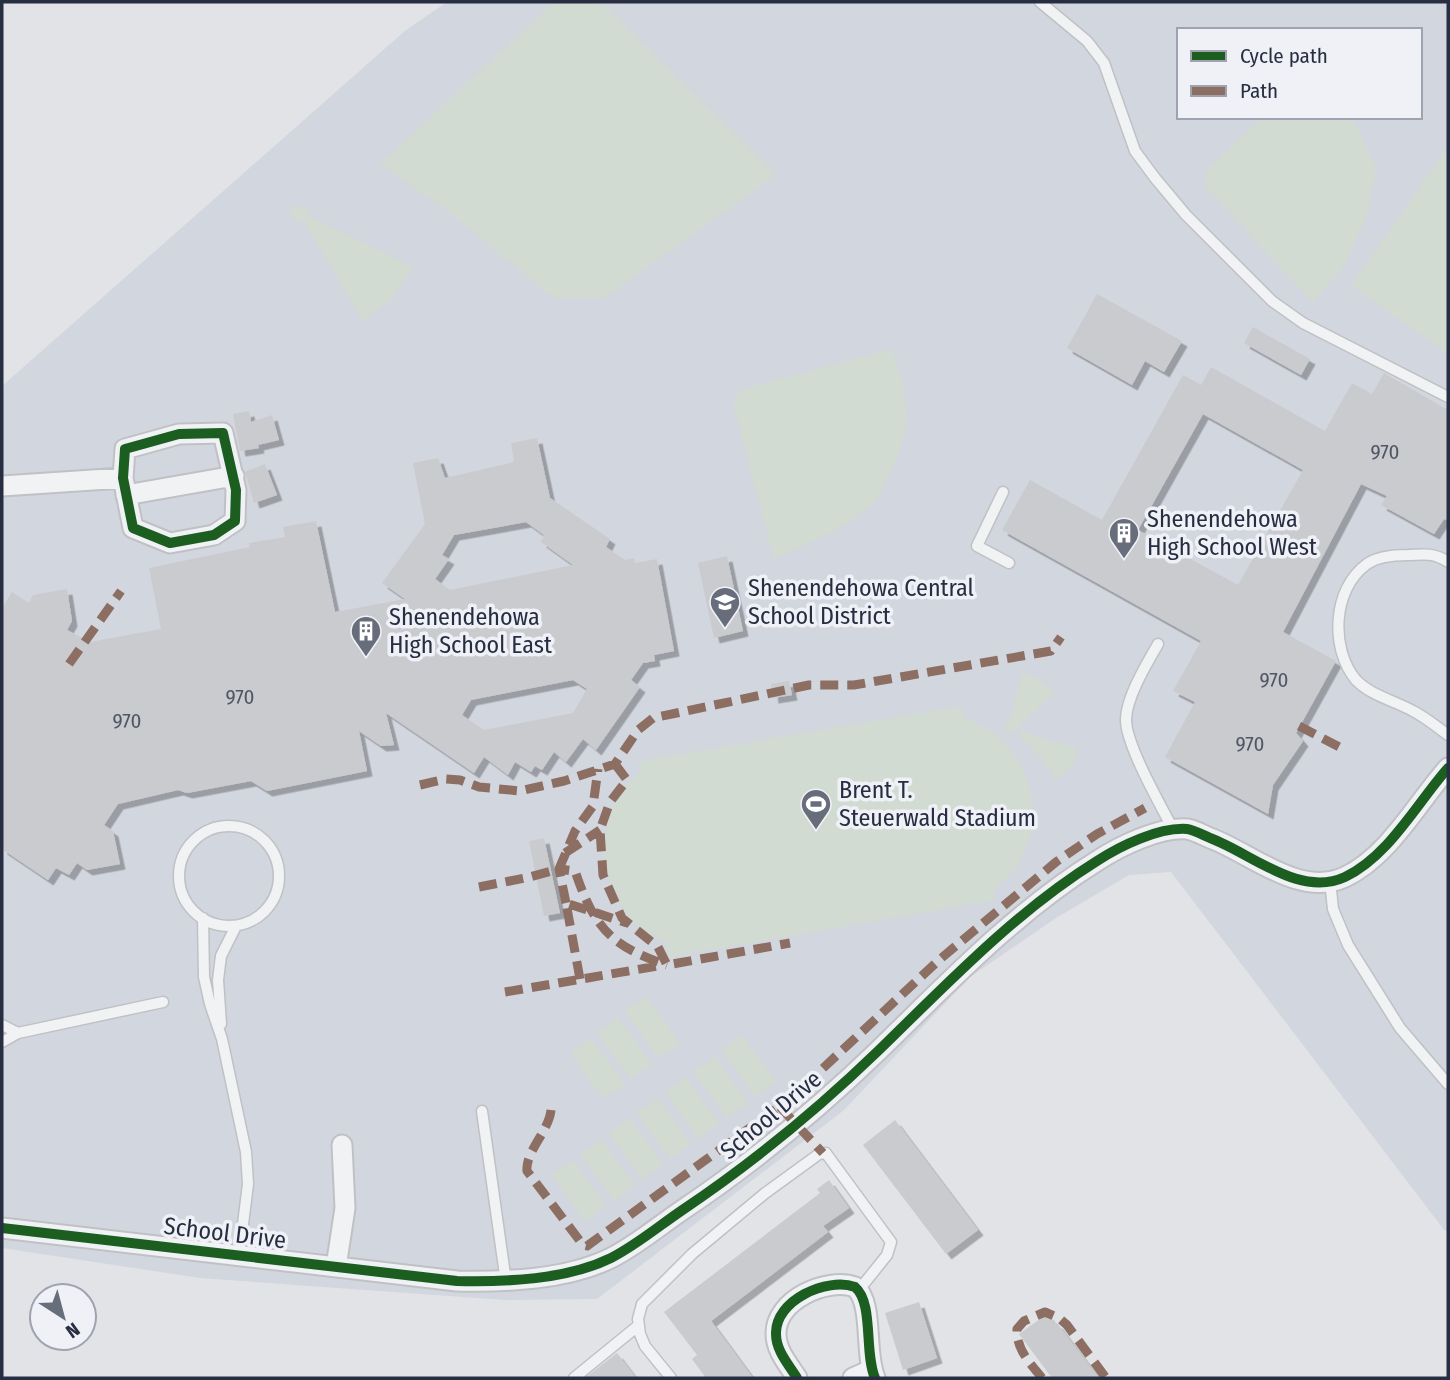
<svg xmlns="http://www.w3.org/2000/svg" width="1450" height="1380" font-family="'Fira Sans Condensed',sans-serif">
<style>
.built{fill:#d2d6de;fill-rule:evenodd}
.green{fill:#d1dbd2}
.building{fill:#cacbcf;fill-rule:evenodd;filter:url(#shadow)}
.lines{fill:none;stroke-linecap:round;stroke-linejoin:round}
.lane-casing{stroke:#c0c1c5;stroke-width:13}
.street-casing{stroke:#c0c1c5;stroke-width:23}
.lane{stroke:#f1f2f4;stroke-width:10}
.street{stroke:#f1f2f4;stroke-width:19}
.quiet{stroke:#8d6e63;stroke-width:9;stroke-dasharray:18 9;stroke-linecap:butt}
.cycleway-casing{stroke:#eff1f7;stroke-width:15}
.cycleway{stroke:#1b5e20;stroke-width:10}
.labels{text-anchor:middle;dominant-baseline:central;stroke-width:7;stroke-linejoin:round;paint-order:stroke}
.number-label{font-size:21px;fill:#505666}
.poi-label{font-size:24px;fill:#272e42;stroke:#eff1f7;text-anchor:start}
.street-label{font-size:24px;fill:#272e42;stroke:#eff1f7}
</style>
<defs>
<filter id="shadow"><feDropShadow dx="5.5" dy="5.5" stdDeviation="0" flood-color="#0004"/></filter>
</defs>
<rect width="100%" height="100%" fill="#e2e3e7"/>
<path class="built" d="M 447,2 L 1448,2 L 1448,1229 L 1445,1231 L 1171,872 L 1129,875 L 1056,918 L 970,977 L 843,1111 L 597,1299 L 505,1300 L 200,1278 L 2,1248 L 2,386 L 406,30 ZM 1179,30 L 1420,30 L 1420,117 L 1179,117 Z"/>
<path class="green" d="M 554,2 L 584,2 L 606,6 L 776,175 L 603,299 L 554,298 L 445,209 L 380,164 Z
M 1263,117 L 1350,117 L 1361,134 L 1376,168 L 1368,213 L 1346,263 L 1313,303 L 1205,186 L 1208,168 Z
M 1448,147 L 1448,354 L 1351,285 Z
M 292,206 L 310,208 L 307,215 L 413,267 L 392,299 L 363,321 L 303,220 L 298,224 L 290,212 Z
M 892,349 C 910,399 913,429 888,477 C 883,486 880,498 872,505 C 843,530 808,543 774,559 L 733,405 L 739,390 Z
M 1022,673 L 1038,678 L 1054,693 L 1011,734 L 1003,729 L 1009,721 Z
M 961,706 L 963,717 C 976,723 990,728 1000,738 C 1035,771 1044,827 1016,867 C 1010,876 1001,883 994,890 L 996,900 L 669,957 L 663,941 L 632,923 L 615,894 L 603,861 L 608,814 L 628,783 L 642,771 L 640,761 Z
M 1023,729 L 1031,735 L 1079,748 L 1073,764 L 1058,780 L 1026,742 L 1018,737 Z
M 646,996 L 680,1043 L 658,1058 L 625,1011 Z
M 618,1017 L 652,1064 L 630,1079 L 597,1033 Z
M 742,1035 L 776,1081 L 755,1097 L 721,1050 Z
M 591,1038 L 625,1084 L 603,1099 L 570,1053 Z
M 715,1056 L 748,1103 L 727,1118 L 693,1072 Z
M 686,1077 L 720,1124 L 698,1139 L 665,1093 Z
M 658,1098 L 691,1144 L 670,1160 L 636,1113 Z
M 630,1118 L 663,1164 L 642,1180 L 609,1133 Z
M 601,1139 L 635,1185 L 614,1201 L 580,1154 Z
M 573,1160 L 606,1206 L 585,1222 L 552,1175 Z"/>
<path class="building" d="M 1097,294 L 1182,341 L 1164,372 L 1145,361 L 1132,385 L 1067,348 Z
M 1253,327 L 1310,359 L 1301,375 L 1244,343 Z
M 1211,367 L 1325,431 L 1352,383 L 1372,394 L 1384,373 L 1448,410 L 1448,520 L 1444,519 L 1434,534 L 1381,505 L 1387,496 L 1361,484 L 1283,632 L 1336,661 L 1296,733 L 1303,741 L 1273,785 L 1268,814 L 1165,757 L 1195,702 L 1173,691 L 1201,641 L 1002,530 L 1030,480 L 1102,520 L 1183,375 L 1201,385 ZM 1203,414 L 1303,470 L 1238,585 L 1138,530 Z
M 249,411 L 251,422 L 272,415 L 279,440 L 258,445 L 259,448 L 240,451 L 233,414 Z
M 537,438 L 550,498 L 610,539 L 606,547 L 625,560 L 634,558 L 635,563 L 657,559 L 674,651 L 654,655 L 655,661 L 643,663 L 631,680 L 640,687 L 596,750 L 583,739 L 566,762 L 554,752 L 542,770 L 535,766 L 531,772 L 515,762 L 508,775 L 484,757 L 474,773 L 386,713 L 394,745 L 381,746 L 359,731 L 367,771 L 267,791 L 251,781 L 187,793 L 178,790 L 118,804 L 104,825 L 113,831 L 120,864 L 87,870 L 77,863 L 69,875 L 56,868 L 48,880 L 2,849 L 2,608 L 12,592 L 29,603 L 33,595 L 67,589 L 72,621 L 67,630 L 90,642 L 161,629 L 149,568 L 250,547 L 249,543 L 285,537 L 283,527 L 316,521 L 335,612 L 405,599 L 382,583 L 425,524 L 413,463 L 438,458 L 445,478 L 514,462 L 511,443 ZM 526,522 L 544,535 L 541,542 L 573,565 L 450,590 L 435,579 L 449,559 L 442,555 L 454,535 ZM 573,680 L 587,689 L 573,713 L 484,730 L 462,715 L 471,700 Z
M 265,464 L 277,495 L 254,503 L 245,472 Z
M 727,556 L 743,631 L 714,638 L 698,563 Z
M 789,681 L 792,695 L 773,698 L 771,684 Z
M 544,838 L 560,913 L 544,916 L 529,841 Z
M 895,1120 L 978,1230 L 946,1254 L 863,1145 Z
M 829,1180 L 849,1208 L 823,1226 L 828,1232 L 711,1321 L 753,1378 L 706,1378 L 692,1359 L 697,1355 L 664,1312 L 820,1193 L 817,1189 Z
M 919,1302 L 937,1358 L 903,1370 L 885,1313 Z
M 1047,1314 L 1055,1324 L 1057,1323 L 1099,1378 L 1052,1378 L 1019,1334 Z
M 617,1353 L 636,1378 L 585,1378 Z"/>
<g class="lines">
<g class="lane-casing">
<path id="lane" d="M 1040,2 L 1087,41 L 1104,63 L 1135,151 L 1155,178 L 1186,215 L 1272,301 L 1303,323 L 1448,397
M 1003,492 L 977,546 L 1009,563
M 1448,562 C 1435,553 1424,554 1408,555 C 1394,555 1378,556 1367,564 C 1332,589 1330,649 1356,680 C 1370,695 1395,701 1413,711 C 1425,717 1437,727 1448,735
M 1158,644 C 1147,663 1126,698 1126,720 C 1126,745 1161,806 1174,831
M179 876a50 50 0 1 1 100 0a50 50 0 1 1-100 0Z
M 1330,881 L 1333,909 L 1348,945 L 1400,1028 L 1448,1084
M 203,918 L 204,977 L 210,1004 L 222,1039 L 246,1152 L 248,1184 L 239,1256
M 221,1024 L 218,980 L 221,956 L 236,926
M 2,1025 L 18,1033
M 2,1042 L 18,1033 L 163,1002
M 482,1111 L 506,1282
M 574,1378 L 639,1325
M 671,1378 L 645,1346 L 640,1334 L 638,1319 L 642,1304 L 692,1254 L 764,1194 L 819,1154 L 826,1153 L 828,1156 L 891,1242 L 887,1255 L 859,1290"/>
</g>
<g class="street-casing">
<path id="street" d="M 223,433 L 236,490 L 235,521 L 214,535 L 170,543 L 133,528 L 123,478 L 125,449 L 179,434 Z
M 2,486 L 123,478
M 126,495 L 234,476
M 2,1228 L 457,1281 C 506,1282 566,1280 611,1258 C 635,1246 659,1226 681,1211 C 751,1164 817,1110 878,1051 C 947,984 1015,912 1097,861 C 1120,846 1159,827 1187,829 C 1194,830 1203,835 1210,838 C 1251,853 1299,898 1345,877 C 1389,856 1417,803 1448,768
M 336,1267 L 345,1208 L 342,1145
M 797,1378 C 789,1365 776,1351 776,1334 C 775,1300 827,1277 855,1287 C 874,1303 864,1353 875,1378
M 853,1378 L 871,1370"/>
</g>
<use href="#lane" class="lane"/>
<use href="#street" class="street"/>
<path class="quiet" d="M 69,664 L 121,591
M 1299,726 L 1343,749
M 615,764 L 627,780 L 610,802 L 600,830 L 603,875 L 622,918 L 658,947 L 667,965 L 790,943
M 420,785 L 446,779 L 460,780 L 479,787 L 520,791 L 564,781 L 615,764 L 638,730 L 653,718 L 809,685 L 854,685 L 1051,651 L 1061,637
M 565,853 L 600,830
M 479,887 L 530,877 L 559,869 L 575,831 L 593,806 L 598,769
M 566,903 L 559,869 L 575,871 C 594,927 610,946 667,965
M 580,979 L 566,903 L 627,923
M 505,992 L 664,965
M 780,1107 L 823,1153
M 551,1110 C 549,1131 525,1152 527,1171 L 583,1245 L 587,1246 L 791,1098 L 939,960 L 1056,862 L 1097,834 L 1145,808
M 1042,1378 C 1030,1363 1016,1349 1017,1329 L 1024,1321 L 1045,1312 L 1059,1318 L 1067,1325 L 1106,1378"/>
<g class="cycleway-casing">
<path id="cycleway" d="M 223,433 L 236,490 L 235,521 L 214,535 L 170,543 L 133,528 L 123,478 L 125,449 L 179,434 Z
M 2,1228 L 457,1281 C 506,1282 566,1280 611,1258 C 635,1246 659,1226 681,1211 C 751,1164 817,1110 878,1051 C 947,984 1015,912 1097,861 C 1120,846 1159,827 1187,829 C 1194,830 1203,835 1210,838 C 1251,853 1299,898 1345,877 C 1389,856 1417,803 1448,768
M 797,1378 C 789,1365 776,1351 776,1334 C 775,1300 827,1277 855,1287 C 874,1303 864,1353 875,1378"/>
</g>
<use href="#cycleway" class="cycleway"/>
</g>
<defs>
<g id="building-pin" transform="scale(1.575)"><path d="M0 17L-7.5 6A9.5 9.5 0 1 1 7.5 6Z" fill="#686d7c" stroke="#eff1f7"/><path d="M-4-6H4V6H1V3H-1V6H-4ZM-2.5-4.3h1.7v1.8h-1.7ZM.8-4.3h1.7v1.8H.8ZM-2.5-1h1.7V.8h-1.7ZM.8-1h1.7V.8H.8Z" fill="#fff"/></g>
<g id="school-pin" transform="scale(1.575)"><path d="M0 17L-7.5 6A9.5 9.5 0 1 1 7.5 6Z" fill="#686d7c" stroke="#eff1f7"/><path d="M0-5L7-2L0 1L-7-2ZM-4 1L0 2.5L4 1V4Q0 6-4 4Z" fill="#fff"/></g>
<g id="stadium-pin" transform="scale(1.575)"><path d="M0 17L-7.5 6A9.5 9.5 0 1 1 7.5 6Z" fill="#686d7c" stroke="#eff1f7"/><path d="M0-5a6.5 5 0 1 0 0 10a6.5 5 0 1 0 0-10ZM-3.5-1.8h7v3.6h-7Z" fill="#fff"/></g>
</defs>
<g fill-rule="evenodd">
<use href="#building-pin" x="1124" y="533"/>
<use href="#school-pin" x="725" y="602"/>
<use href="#building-pin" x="366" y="631"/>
<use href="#stadium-pin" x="816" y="804"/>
</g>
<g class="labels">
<g class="number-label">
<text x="1385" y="452">970</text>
<text x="1274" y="680">970</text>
<text x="240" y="697">970</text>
<text x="127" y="721">970</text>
<text x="1250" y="744">970</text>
</g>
<g class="poi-label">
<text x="1147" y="519">Shenendehowa<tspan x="1147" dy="28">High School West</tspan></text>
<text x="748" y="588">Shenendehowa Central<tspan x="748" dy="28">School District</tspan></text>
<text x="389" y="617">Shenendehowa<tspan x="389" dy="28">High School East</tspan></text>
<text x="839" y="790">Brent T.<tspan x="839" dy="28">Steuerwald Stadium</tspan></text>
</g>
<g class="street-label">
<text transform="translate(771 1115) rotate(-40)">School Drive</text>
<text transform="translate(225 1233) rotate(7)">School Drive</text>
</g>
</g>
<rect width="1450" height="1380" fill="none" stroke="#272e42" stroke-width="7"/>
<rect x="1177" y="28" width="245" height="91" fill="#eff1f7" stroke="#9fa3af" stroke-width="2"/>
<rect x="1191" y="51" width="35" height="10" fill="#1b5e20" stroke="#9fa3af" stroke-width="2"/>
<text x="1240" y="63" font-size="21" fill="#272e42">Cycle path</text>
<rect x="1191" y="86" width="35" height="10" fill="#8d6e63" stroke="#9fa3af" stroke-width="2"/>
<text x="1240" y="98" font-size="21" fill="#272e42">Path</text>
<g transform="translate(63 1317) rotate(144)"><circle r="33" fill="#eff1f7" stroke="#9fa3af" stroke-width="2"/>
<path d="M0-5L12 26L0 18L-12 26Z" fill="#686d7c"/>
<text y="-10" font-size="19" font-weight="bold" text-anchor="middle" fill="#272e42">N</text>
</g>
</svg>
